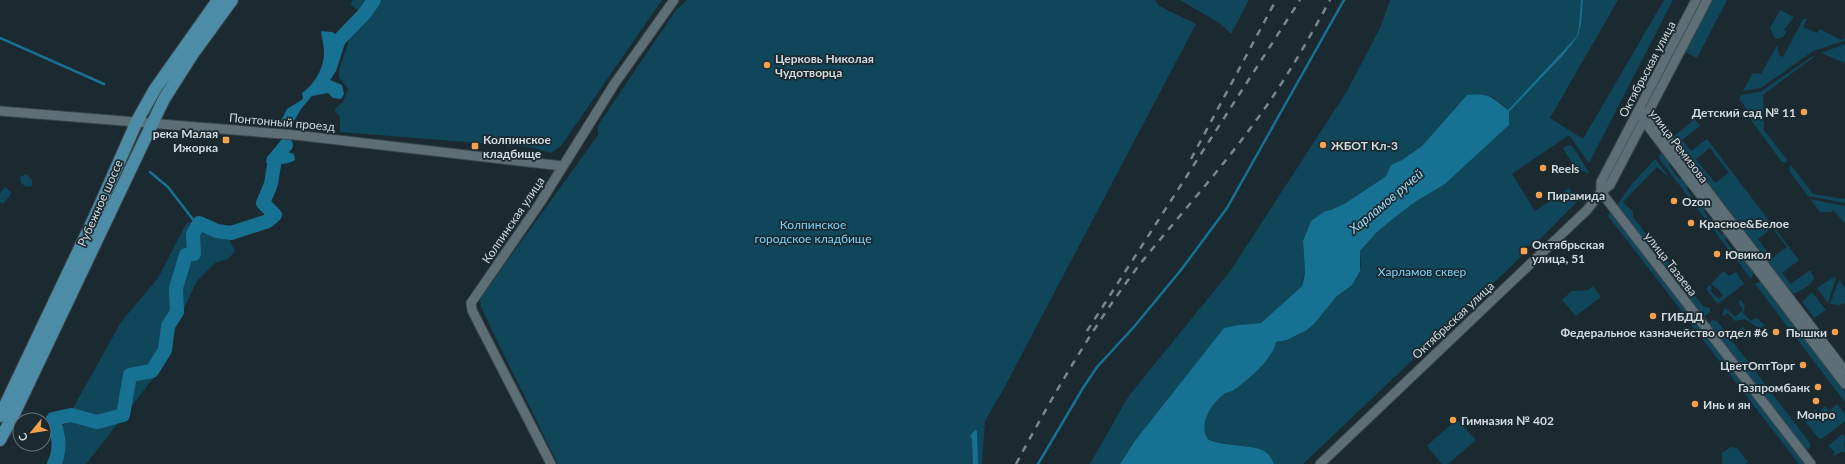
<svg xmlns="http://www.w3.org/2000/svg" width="1845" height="464" font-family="Lato,sans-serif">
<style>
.green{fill:#10465a;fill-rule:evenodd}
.water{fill:#177193}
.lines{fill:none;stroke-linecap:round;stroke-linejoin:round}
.stream{stroke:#177193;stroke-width:2.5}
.river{stroke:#177193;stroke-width:14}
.street-casing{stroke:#3a464b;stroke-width:11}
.primary-casing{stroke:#3a464b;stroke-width:14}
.street{stroke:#5e6e76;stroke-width:9}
.primary{stroke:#4d8ca7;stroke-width:12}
.rail{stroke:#7b868c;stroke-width:2.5;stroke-dasharray:7 7;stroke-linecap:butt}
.poi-dot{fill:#f8a04b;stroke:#1b2930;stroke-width:1.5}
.labels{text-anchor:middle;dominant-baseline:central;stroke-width:3.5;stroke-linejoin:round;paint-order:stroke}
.poi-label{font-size:12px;font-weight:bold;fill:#d2dbdf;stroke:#1b2930;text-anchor:start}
.street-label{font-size:12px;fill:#d2dbdf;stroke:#1b2930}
.park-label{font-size:12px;fill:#7cd2f9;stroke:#1b2930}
.water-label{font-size:13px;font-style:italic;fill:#9ddbf8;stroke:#1b2930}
</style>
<rect width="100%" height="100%" fill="#1b2930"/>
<path class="green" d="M 353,0 L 662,0 L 561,146 L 551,153 L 530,147 L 340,132 L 340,117 L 334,110 L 343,102 L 348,88 L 339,78 L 339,71 L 350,37 L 367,17 L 350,4 Z
M 687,0 L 1155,0 L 1159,6 L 1196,24 L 1003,390 L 985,421 L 982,464 L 558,464 L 500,347 L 481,307 L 480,299 L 598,135 L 598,125 L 676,10 Z
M 1180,0 L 1249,0 L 1231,34 L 1221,24 Z
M 1390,0 L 1581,0 L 1579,25 L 1577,36 L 1508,110 L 1493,97 L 1467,95 L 1422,146 L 1402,160 L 1391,165 L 1386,176 L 1379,181 L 1344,204 L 1331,210 L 1325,211 L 1311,221 L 1303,241 L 1305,271 L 1302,286 L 1261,323 L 1239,325 L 1224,329 L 1134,442 L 1120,464 L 1090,464 L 1128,397 L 1231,270 L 1347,91 L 1380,28 Z
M 1583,0 L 1618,0 L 1550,118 L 1583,139 L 1664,0 L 1673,0 L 1589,163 L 1569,135 L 1512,174 L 1535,211 L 1569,188 L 1578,201 L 1533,246 L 1528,245 L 1521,252 L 1523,255 L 1303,464 L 1274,464 C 1265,442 1229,447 1209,440 C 1197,427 1211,404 1223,395 C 1226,392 1231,392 1234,390 C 1247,381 1273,358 1276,342 L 1287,340 L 1307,330 L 1315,323 L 1336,297 L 1347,289 L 1361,266 L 1360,251 L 1376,233 L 1394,218 L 1415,202 L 1445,184 L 1509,125 L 1509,112 L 1578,36 L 1581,24 Z
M 1712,0 L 1727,0 L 1697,58 L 1685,52 Z
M 1780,10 L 1794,17 L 1784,30 L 1787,31 L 1783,37 L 1778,39 L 1774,37 L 1770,28 Z
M 1803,19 L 1807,19 L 1803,27 L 1817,33 L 1820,29 L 1841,40 L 1845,38 L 1845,41 L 1813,51 L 1761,88 L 1743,91 L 1753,73 L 1761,74 L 1777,45 L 1779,55 L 1783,57 Z
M 1845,44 L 1845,63 L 1821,53 Z
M 1813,56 L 1814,57 L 1763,95 L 1764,130 L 1788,161 L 1785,163 L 1781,161 L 1746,113 L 1748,111 L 1739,99 L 1741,95 L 1760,92 Z
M 1695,119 L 1700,126 L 1682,140 L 1691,151 L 1707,139 L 1799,260 L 1782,273 L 1791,284 L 1810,270 L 1814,278 C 1811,286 1800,291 1793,294 L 1673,137 ZM 1710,148 L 1729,173 L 1715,183 L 1696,159 ZM 1772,228 L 1787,247 L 1772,258 L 1758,239 Z
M 1569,145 L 1573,147 L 1590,174 L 1575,168 L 1563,148 Z
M 1663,151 L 1671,162 L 1669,165 L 1679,179 L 1682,178 L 1688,184 L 1686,188 L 1699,206 L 1703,205 L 1705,208 L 1704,211 L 1721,234 L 1725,234 L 1727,237 L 1725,240 L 1741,261 L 1745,260 L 1754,273 L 1751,279 L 1658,157 Z
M 1655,159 L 1671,179 L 1657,167 L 1623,202 L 1633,212 L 1633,217 L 1703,306 L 1710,308 L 1710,312 L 1705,316 L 1700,314 L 1616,206 L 1632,184 Z
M 1791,165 L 1813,194 L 1845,199 L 1845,203 L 1808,196 L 1790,172 L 1789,167 Z
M 26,174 L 32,180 L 32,186 L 26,187 L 21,183 L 20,177 Z
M 5,187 L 12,193 L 3,204 L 0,202 L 0,193 Z
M 1810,199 L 1845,206 L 1845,224 L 1833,210 L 1831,212 L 1820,212 Z
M 1610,211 L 1687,310 L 1684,314 L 1608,216 Z
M 202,218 L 223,227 L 235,251 L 228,259 L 215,263 L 197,281 L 172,333 L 166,353 L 155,376 L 86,464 L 58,464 L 65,456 L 59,427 L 74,420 L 72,410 L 121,322 L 158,278 L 186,224 Z
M 1723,271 L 1729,276 L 1736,272 L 1744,284 L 1718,304 L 1706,289 L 1709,285 L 1712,288 L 1710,290 L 1718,299 L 1723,296 L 1719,291 L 1719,290 L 1711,284 Z
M 1834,277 L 1836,278 L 1828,303 L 1817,288 Z
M 1839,280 L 1845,288 L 1845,303 L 1840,305 L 1830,304 Z
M 1761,281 L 1845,392 L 1845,402 L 1755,284 Z
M 1593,286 L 1601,297 L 1576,316 L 1562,300 L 1572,291 L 1588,290 Z
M 1812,292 L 1826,310 L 1814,318 L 1802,302 Z
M 1741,300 L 1745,306 L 1743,313 L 1751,321 L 1755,318 L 1758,319 L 1765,325 L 1760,329 L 1745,319 L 1735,321 L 1728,313 L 1723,316 L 1723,311 L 1726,308 L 1735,317 L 1742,311 L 1742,308 L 1738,302 Z
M 1689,316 L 1691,316 L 1806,464 L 1799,464 L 1686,318 Z
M 1712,320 L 1717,321 L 1810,443 L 1810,448 L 1805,450 L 1709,324 Z
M 1743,327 L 1753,335 L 1750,340 L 1742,337 L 1736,331 Z
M 1837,404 L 1845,414 L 1845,421 L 1823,438 L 1819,439 L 1805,421 L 1816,409 L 1819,412 L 1825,406 L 1829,411 Z
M 1457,419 L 1476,440 L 1448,464 L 1442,464 L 1427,446 Z
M 1842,434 L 1845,437 L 1844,445 L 1845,452 L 1841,452 L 1834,456 L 1833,454 L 1835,452 L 1828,446 Z
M 1731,447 L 1737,448 L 1748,462 L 1745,464 L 1722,464 L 1722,453 Z"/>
<path class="water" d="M 1581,0 L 1583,0 L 1581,24 L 1578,36 L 1564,54 L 1509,112 L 1509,125 L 1445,184 L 1415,202 L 1394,218 L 1376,233 L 1360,251 L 1360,271 L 1352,285 L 1336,297 L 1315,323 L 1307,330 L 1287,340 L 1276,342 C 1273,359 1248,380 1234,390 C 1231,392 1226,392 1223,395 C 1211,404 1197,427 1209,440 C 1224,446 1254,445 1264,451 C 1269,454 1272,459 1274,464 L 1120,464 L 1134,442 L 1224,328 L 1239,325 L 1261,323 L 1302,286 L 1304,279 L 1305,271 L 1303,241 L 1311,221 L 1325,211 L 1331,210 L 1344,204 L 1379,181 L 1386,176 L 1391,165 L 1402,160 L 1422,146 L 1467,95 C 1491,93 1491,97 1508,110 L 1577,36 L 1579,25 Z
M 321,31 L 332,32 L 346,40 L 336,71 L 330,80 L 342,85 L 344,94 L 341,99 L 333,98 L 328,93 L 312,96 L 301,109 L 291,126 L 279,125 L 287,109 L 303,99 L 302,93 C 314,85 324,68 324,53 C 324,46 322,38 321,31 Z
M 275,148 L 294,154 L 295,160 C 287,165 275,165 266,163 L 267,157 Z
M 975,430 L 977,431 L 978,464 L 973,464 L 972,439 L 970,436 Z"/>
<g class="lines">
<path class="stream" d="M 0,38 L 104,84
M 150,172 L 168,187 L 198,226
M 1038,464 L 1083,388 L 1097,367 L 1133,328 L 1181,270 L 1227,208 L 1344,0"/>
<path class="river" d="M 333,53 L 338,41 L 365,13 L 374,0
M 54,464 C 62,449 58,434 53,419 L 71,415 L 97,422 L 123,415 L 130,375 L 152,371 L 165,350 L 168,326 L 177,312 L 176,288 L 186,255 L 194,254 L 193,234 L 199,223 L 217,231 L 231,233 L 268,221 L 275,215 L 263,203 L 271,184 L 275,159 L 286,145"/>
<g class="street-casing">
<path id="street" d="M 0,111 L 295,135 L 562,166
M 1638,111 L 1644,121 L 1845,384
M 1644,112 L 1648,113 L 1845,371
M 1601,192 L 1811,464
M 1601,192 L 1601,182 L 1696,0
M 551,464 L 481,328 L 472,310 L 471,303 L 540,203 L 615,83 L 674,0
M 1320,464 L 1587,210 L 1601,192 L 1610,185 L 1707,0"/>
</g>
<g class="primary-casing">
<path id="primary" d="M 0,416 L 96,214 L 137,121 L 155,89 L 218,0
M 0,440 L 14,414 L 164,99 L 192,55 L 232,0"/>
</g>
<use href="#street" class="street"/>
<use href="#primary" class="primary"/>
<path class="rail" d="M 1191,159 L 1276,0
M 1087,331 L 1300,0
M 1016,464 C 1053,395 1093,326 1140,264 C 1177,218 1217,174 1252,126 C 1282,86 1306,44 1330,0"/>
</g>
<g class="poi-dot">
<circle cx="767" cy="65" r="4"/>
<circle cx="1804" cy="112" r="4"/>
<rect x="222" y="136" width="8" height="8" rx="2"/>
<circle cx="1323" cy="145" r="4"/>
<rect x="471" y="142" width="8" height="8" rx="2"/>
<circle cx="1543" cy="168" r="4"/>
<circle cx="1539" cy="195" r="4"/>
<circle cx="1674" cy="201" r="4"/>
<circle cx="1691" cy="223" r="4"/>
<rect x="1520" y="247" width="8" height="8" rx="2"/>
<circle cx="1717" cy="254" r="4"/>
<circle cx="1653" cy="316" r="4"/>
<circle cx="1776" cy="332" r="4"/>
<circle cx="1835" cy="332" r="4"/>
<circle cx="1803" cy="365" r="4"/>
<circle cx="1818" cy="387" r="4"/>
<circle cx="1816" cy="401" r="4"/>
<circle cx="1695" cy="404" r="4"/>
<circle cx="1453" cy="420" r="4"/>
</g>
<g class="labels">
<g class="poi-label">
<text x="775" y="58">Церковь Николая<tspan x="775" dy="14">Чудотворца</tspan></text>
<text x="1796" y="112" text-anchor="end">Детский сад № 11</text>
<text x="218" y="133" text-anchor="end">река Малая<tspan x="218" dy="14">Ижорка</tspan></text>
<text x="483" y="139">Колпинское<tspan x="483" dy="14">кладбище</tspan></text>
<text x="1331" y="145">ЖБОТ Кл-3</text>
<text x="1551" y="168">Reels</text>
<text x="1547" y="195">Пирамида</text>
<text x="1682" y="201">Ozon</text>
<text x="1699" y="223">Красное&amp;Белое</text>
<text x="1532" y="244">Октябрьская<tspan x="1532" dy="14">улица, 51</tspan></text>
<text x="1725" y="254">Ювикол</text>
<text x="1661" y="316">ГИБДД</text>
<text x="1768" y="332" text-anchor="end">Федеральное казначейство отдел #6</text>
<text x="1827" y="332" text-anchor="end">Пышки</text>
<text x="1795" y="365" text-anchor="end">ЦветОптТорг</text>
<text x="1810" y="387" text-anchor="end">Газпромбанк</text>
<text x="1703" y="404">Инь и ян</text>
<text x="1816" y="414" text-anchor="middle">Монро</text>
<text x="1461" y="420">Гимназия № 402</text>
</g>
<g class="street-label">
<text transform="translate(1647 69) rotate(-62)">Октябрьская улица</text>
<text transform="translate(282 122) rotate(5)">Понтонный проезд</text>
<text transform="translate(1679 146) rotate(53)">улица Ремизова</text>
<text transform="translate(100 203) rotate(-66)">Рубежное шоссе</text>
<text transform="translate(513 220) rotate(-56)">Колпинская улица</text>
<text transform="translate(1671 264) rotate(52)">улица Тазаева</text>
<text transform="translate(1453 320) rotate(-43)">Октябрьская улица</text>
</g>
<g class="park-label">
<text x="813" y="224">Колпинское<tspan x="813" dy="14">городское кладбище</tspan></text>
<text x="1422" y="271">Харламов сквер</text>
</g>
<g class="water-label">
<text transform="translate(1386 201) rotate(-40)">Харламов ручей</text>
</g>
</g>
<g transform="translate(32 432) rotate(240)"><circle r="19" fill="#1b2930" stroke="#647076"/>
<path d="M0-3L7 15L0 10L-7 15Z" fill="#f8a04b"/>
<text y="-6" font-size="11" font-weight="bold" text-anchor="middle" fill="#d2dbdf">С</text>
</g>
</svg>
